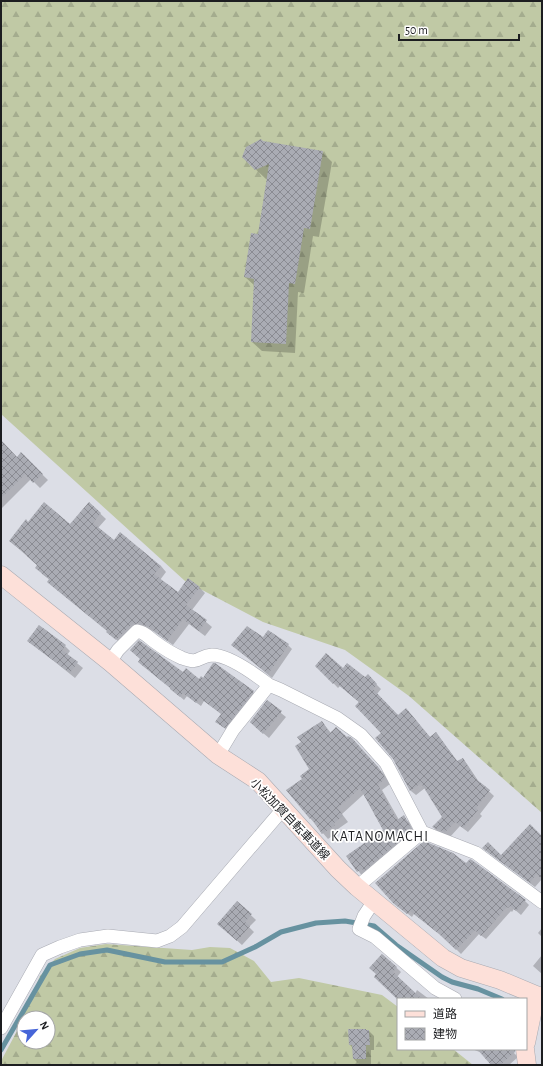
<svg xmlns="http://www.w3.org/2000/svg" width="543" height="1066" font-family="'Alegreya Sans','Noto Sans JP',sans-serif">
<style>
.forest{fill:url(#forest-firs);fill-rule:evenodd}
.shadow{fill:#0003}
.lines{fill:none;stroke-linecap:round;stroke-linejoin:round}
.stream{stroke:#6792a0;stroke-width:5}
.building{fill:url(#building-cross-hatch)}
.street-casing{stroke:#a9abb3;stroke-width:14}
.secondary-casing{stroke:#a9abb3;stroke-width:19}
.street{stroke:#fff;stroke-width:13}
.secondary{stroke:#fde0d9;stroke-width:18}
.labels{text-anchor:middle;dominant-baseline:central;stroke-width:3.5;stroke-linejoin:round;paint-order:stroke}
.street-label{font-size:12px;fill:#1c1d20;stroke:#fff}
.quarter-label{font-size:14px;letter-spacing:1px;fill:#1c1d20;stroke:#fff}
</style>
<defs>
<pattern id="forest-firs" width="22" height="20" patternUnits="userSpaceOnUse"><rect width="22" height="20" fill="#c0c9a5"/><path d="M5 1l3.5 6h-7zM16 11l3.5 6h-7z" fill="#a4ac8e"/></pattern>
<pattern id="building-cross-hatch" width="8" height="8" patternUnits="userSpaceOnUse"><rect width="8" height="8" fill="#aaacb4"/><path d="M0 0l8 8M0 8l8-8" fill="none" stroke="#8a8b92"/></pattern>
</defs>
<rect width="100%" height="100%" fill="#dcdee6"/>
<path class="forest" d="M 1,1 L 542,1 L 542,813 L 409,696 L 345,650 L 263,622 L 185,581 L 1,414 Z
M 106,944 L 192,950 L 210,947 L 230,948 L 254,961 L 271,982 L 299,978 L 382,995 L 398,1007 L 398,1049 L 453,1049 L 473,1065 L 1,1065 L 1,1061 L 17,1031 L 40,976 L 55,959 L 80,948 ZM 24,1018 L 48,1018 L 48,1042 L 24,1042 Z"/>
<path class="shadow" d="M 263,142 L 322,152 L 332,162 L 319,237 L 313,236 L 304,293 L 298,292 L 295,353 L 262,351 L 252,342 L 255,286 L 245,277 L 258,235 L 268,178 L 266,179 L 252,166 Z
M 1,442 L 17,458 L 21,454 L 48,480 L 40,488 L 31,479 L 1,509 Z
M 89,503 L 106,519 L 98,528 L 115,542 L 161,566 L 166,572 L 160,580 L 178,593 L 199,587 L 205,593 L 192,610 L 212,627 L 205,636 L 189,624 L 173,645 L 153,631 L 141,628 L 122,645 L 108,631 L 54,587 L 48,582 L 50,580 L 42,574 L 38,566 L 10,541 L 28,523 L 70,526 Z
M 39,627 L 65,646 L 70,651 L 67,655 L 83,668 L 75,678 L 29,641 Z
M 263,639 L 288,645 L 292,649 L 272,678 L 237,649 Z
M 317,666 L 343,669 L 365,679 L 368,676 L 381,689 L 377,694 L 398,716 L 430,737 L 436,733 L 458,762 L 462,759 L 467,764 L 479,782 L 494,796 L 480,814 L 482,816 L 468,832 L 460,826 L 450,837 L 438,832 L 433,827 L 443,818 L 425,788 L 416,795 L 411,791 L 394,759 L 382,733 L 360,703 L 340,686 L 338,688 Z
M 183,673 L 199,680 L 253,692 L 257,696 L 229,731 L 221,726 L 222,714 L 204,701 L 201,706 L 187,696 L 184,700 L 171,689 Z
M 267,702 L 286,717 L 269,738 L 256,727 Z
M 322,722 L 331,733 L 351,739 L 384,774 L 390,784 L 382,790 L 399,820 L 403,817 L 409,822 L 416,836 L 363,877 L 347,856 L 384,830 L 364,794 L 342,814 L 348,822 L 338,829 L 339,831 L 328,839 L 310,818 L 304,780 L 310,769 L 302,742 Z
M 542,843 L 542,879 L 535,887 L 488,852 L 501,857 Z
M 466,864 L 525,901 L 529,905 L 521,915 L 514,909 L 512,912 L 511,911 L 486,939 L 479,934 L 461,954 L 445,938 L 414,914 L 412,917 L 399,907 Z
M 237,902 L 256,920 L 249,927 L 254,932 L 242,945 L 223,928 Z
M 542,928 L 542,937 L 538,933 Z
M 383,955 L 401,972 L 397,977 L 415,994 L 417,990 L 429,999 L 398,999 L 375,977 Z
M 542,955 L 542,974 L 533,966 Z
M 366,1031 L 369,1031 L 374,1036 L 374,1050 L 371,1050 L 371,1064 L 359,1064 L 354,1059 L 353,1048 L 350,1045 Z
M 472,1049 L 510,1049 L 518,1057 L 509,1065 L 492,1065 L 482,1053 Z"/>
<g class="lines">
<path class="stream" d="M 1,1050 L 50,965 L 80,954 L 107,950 L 165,962 L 222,962 L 255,947 L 281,932 L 316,923 L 345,921 L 374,926 L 396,945 L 442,977 L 452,982 L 478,989 L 502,999"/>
</g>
<path class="building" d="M 261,139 L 263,141 L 323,151 L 310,229 L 304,228 L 295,284 L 289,283 L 286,344 L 251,342 L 254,279 L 244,277 L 251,233 L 258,234 L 269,164 L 255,170 L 242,157 L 246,147 Z
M 1,440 L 17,457 L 21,452 L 43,474 L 33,483 L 25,474 L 1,498 Z
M 44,502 L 70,524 L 89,502 L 101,513 L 93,523 L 114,540 L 120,532 L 161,566 L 154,574 L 178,592 L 188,578 L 200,587 L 186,605 L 207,620 L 199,631 L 183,619 L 167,641 L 149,627 L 139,623 L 131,625 L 116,640 L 106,632 L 107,631 L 47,582 L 49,579 L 35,568 L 37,565 L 27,556 L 27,555 L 9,541 L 26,519 L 28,522 Z
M 39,625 L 66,645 L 62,650 L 78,662 L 70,673 L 27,641 Z
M 247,626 L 263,637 L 268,630 L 289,644 L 268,674 L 231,645 Z
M 139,640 L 183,672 L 186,668 L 199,679 L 201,676 L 203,678 L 213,663 L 215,663 L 254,691 L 225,728 L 215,722 L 221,714 L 200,698 L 196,703 L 183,693 L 180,697 L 170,689 L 170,688 L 138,662 L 140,659 L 130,650 Z
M 326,653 L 343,668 L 347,663 L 365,677 L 368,674 L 377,684 L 373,689 L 398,715 L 406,708 L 430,737 L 436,732 L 457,761 L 463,758 L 476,779 L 490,790 L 476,808 L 478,810 L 463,828 L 455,822 L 445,832 L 432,827 L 442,817 L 421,783 L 410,791 L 393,759 L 375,738 L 381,733 L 355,706 L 359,702 L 335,682 L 333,684 L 315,666 Z
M 267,700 L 282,711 L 263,734 L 250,722 Z
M 322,721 L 330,733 L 336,727 L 347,737 L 348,736 L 352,738 L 379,768 L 385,778 L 378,785 L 397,820 L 404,815 L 412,830 L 364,871 L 362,869 L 357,872 L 346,856 L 383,830 L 360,788 L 338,808 L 343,816 L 334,823 L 335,825 L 322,834 L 311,818 L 310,819 L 286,790 L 302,779 L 300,776 L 309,769 L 295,746 L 301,742 L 297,737 Z
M 530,824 L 542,836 L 542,879 L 536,874 L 530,883 L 482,848 L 488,842 L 501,855 Z
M 424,841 L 453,853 L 466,863 L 470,859 L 472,860 L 526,900 L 516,911 L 510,906 L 508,908 L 507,907 L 481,936 L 475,930 L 456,950 L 439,934 L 410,911 L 407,914 L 393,903 L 375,883 Z
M 237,901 L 252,914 L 245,922 L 250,926 L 237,941 L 217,924 Z
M 382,954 L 397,967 L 393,972 L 422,999 L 397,999 L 374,977 L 376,974 L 369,968 Z
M 348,1029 L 366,1029 L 366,1030 L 369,1030 L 370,1045 L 366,1045 L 366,1059 L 353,1059 L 352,1045 L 349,1045 Z
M 477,1049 L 515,1049 L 515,1052 L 500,1065 L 491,1065 Z"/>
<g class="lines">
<g class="street-casing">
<path id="street" d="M 110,662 L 118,650 L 137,631 C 145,632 149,638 155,642 C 163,648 173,654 182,658 C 200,665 198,656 212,655 C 229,655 256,675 269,685
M 218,755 L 233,730 L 269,685 L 281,690 L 337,718 L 361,735 L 386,763 L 422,832 L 476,853 L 542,902
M 357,887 L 422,832
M 374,901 L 364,916 L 359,929 L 375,937 L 435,988 L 455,999
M 1,1028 L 42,955 L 60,947 L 80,940 L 108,936 L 157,941 L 170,936 L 182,927 L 283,809"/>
</g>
<g class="secondary-casing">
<path id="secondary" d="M 1,575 L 110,662 L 218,755 L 258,781 L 338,869 L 357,887 L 443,958 L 461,968 L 500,980 L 536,995
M 526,1043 L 536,995 L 542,997
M 525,1049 L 527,1065"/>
</g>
<use href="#street" class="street"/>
<use href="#secondary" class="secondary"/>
</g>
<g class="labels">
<g class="street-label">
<text transform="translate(290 819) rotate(46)">小松加賀自転車道線</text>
</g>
<g class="quarter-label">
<text x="380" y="837">KATANOMACHI</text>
</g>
</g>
<rect width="543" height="1066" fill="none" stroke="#1c1d20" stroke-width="4"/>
<rect x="397" y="998" width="130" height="52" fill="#ffffff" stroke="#a4a5a6"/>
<rect x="405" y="1011" width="20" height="6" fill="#fde0d9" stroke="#a4a5a6"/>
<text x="433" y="1018" font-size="12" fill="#1c1d20">道路</text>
<rect x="405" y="1028" width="20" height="12" fill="url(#building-cross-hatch)" stroke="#a4a5a6"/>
<text x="433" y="1038" font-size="12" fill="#1c1d20">建物</text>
<g transform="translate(36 1030) rotate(63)"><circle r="19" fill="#ffffff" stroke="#a4a5a6"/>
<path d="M0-3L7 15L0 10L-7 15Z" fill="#4665d8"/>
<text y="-6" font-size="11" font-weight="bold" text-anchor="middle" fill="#1c1d20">N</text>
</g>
<path d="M399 34v6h120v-6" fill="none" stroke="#1c1d20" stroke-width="2"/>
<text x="405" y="34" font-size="12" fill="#1c1d20" stroke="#ffffff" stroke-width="3" paint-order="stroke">50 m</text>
</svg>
